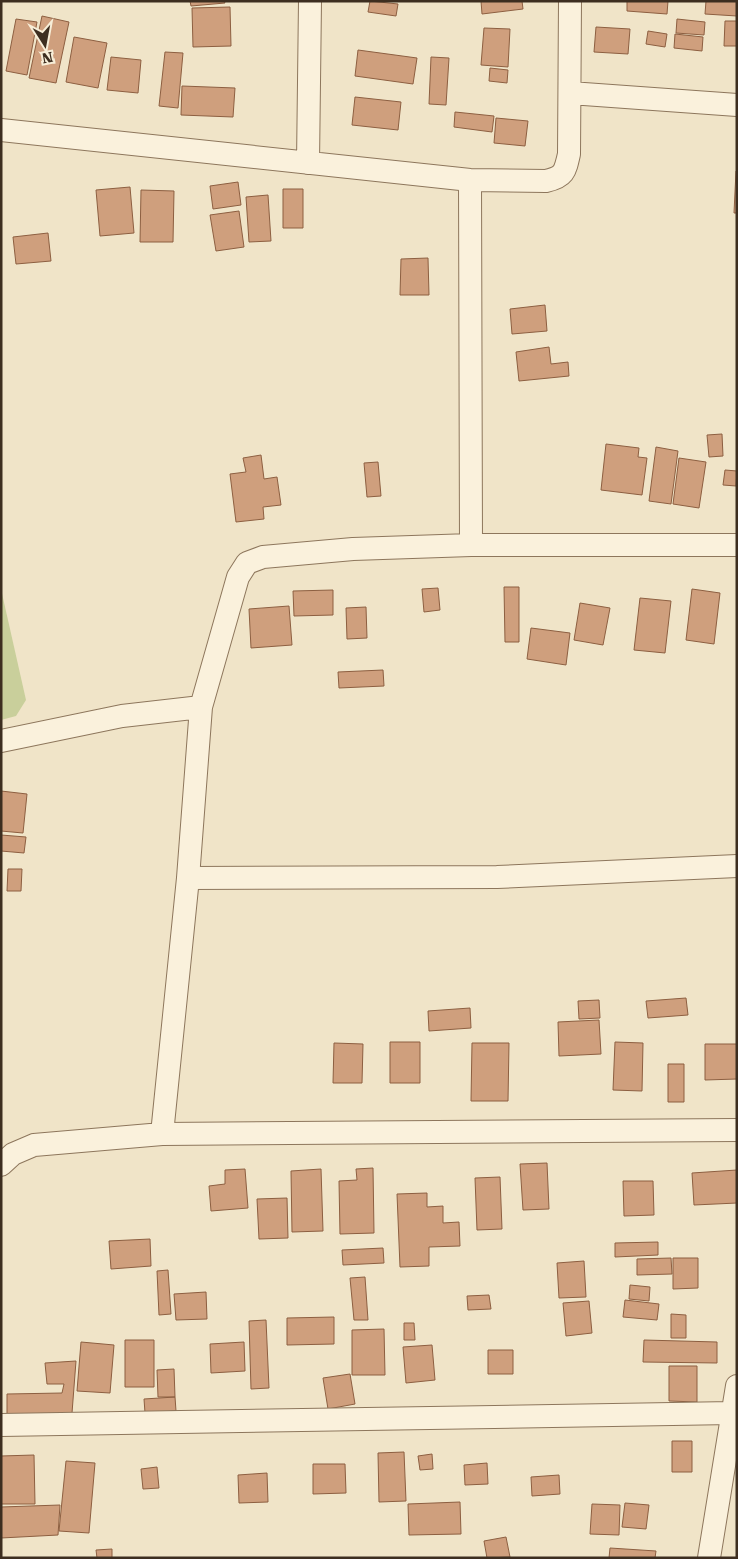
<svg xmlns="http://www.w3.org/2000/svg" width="738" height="1559" font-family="'Roboto Serif',serif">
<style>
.green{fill:#c9cf9b}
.building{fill:#cf9f7d;stroke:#8d5f41}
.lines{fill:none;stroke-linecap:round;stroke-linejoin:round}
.minor-casing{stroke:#8d765c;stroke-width:24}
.minor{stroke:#faf1dc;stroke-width:22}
</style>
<rect width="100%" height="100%" fill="#f0e4c8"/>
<path class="green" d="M 1,589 L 26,700 L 16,716 L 1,720 Z"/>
<path class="building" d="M 190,1 L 224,1 L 225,3 L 191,6 Z
M 370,1 L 398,4 L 396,16 L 368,12 Z
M 481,1 L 522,1 L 523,9 L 482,14 Z
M 627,1 L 668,1 L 667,14 L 627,11 Z
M 706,1 L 737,1 L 737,16 L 705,14 Z
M 230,7 L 231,46 L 193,47 L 192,8 Z
M 42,16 L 69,22 L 56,83 L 29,78 Z
M 16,19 L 37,22 L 27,75 L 6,71 Z
M 677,19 L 705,22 L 704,35 L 676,33 Z
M 725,21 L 737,21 L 737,46 L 724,46 Z
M 596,27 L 630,29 L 628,54 L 594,52 Z
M 484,28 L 510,29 L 508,67 L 481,65 Z
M 648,31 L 667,34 L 665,47 L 646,44 Z
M 675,34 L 703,37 L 702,51 L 674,48 Z
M 74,37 L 107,43 L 98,88 L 66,82 Z
M 358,50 L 417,58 L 413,84 L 355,76 Z
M 165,52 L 183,53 L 178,108 L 159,106 Z
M 111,57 L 141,60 L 138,93 L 107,90 Z
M 431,57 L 449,58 L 446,105 L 429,104 Z
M 490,68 L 508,70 L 507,83 L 489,81 Z
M 182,86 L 235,88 L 233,117 L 181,115 Z
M 355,97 L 401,102 L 398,130 L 352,125 Z
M 455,112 L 494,116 L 492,132 L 454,127 Z
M 496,118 L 528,121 L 525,146 L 494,143 Z
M 736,171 L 737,171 L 737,213 L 734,213 Z
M 238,182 L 241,205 L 213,209 L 210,186 Z
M 130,187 L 134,233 L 100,236 L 96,190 Z
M 283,189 L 303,189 L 303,228 L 283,228 Z
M 141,190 L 174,191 L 173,242 L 140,242 Z
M 268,195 L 271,241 L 249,242 L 246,197 Z
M 239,211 L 244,247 L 216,251 L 210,215 Z
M 48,233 L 51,261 L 16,264 L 13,237 Z
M 428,258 L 429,295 L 400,295 L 401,259 Z
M 545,305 L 547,331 L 512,334 L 510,309 Z
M 549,347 L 551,364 L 568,362 L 569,376 L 519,381 L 516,352 Z
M 722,434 L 723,456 L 709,457 L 707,435 Z
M 606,444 L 639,448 L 638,457 L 647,458 L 642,495 L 601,490 Z
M 656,447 L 678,451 L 671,504 L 649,501 Z
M 261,455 L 264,479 L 277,477 L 281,505 L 263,507 L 264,519 L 236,522 L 230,474 L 246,472 L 243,458 Z
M 679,458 L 706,462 L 699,508 L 673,504 Z
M 378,462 L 381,496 L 367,497 L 364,463 Z
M 725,470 L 737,471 L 736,486 L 723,485 Z
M 504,587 L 519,587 L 519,642 L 505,642 Z
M 438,588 L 440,610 L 424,612 L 422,589 Z
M 692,589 L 720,593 L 714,644 L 686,640 Z
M 333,590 L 333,615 L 294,616 L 293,591 Z
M 640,598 L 671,601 L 665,653 L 634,650 Z
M 580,603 L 610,608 L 603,645 L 574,640 Z
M 289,606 L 292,645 L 251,648 L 249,609 Z
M 366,607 L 367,638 L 347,639 L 346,608 Z
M 531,628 L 570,633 L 566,665 L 527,659 Z
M 383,670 L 384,686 L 339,688 L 338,672 Z
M 1,791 L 27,794 L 23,833 L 1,831 Z
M 1,835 L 26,837 L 24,853 L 1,851 Z
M 8,869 L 22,869 L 21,891 L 7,891 Z
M 686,998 L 688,1015 L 648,1018 L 646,1001 Z
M 599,1000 L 600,1018 L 579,1019 L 578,1001 Z
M 470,1008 L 471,1028 L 429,1031 L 428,1011 Z
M 599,1020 L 601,1054 L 559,1056 L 558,1022 Z
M 390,1042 L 420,1042 L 420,1083 L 390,1083 Z
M 615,1042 L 643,1043 L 642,1091 L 613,1090 Z
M 334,1043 L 363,1044 L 362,1083 L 333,1083 Z
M 472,1043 L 509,1043 L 508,1101 L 471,1101 Z
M 705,1044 L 737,1044 L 737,1079 L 705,1080 Z
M 668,1064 L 684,1064 L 684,1102 L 668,1102 Z
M 547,1163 L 549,1209 L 523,1210 L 520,1164 Z
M 373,1168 L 374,1233 L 340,1234 L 339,1181 L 357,1180 L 356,1169 Z
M 245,1169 L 248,1208 L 211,1211 L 209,1186 L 225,1184 L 225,1170 Z
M 321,1169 L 323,1231 L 292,1232 L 291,1171 Z
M 737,1170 L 737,1203 L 694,1205 L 692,1173 Z
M 500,1177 L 502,1229 L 477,1230 L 475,1178 Z
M 623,1181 L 653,1181 L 654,1215 L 624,1216 Z
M 427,1193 L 427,1207 L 443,1206 L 443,1223 L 459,1222 L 460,1246 L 429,1247 L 429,1266 L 400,1267 L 397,1194 Z
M 287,1198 L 288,1238 L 259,1239 L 257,1199 Z
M 150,1239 L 151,1266 L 111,1269 L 109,1241 Z
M 658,1242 L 658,1255 L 615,1257 L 615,1243 Z
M 383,1248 L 384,1263 L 343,1265 L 342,1250 Z
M 671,1258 L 672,1274 L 637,1275 L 637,1259 Z
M 673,1258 L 698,1258 L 698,1288 L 673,1289 Z
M 584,1261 L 586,1297 L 559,1298 L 557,1263 Z
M 168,1270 L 171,1314 L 159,1315 L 157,1271 Z
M 365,1277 L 368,1320 L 354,1320 L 350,1278 Z
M 630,1285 L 650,1287 L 649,1301 L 629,1299 Z
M 206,1292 L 207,1319 L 176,1320 L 174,1294 Z
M 489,1295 L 491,1309 L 468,1310 L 467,1296 Z
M 625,1300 L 659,1304 L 657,1320 L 623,1317 Z
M 589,1301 L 592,1333 L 566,1336 L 563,1303 Z
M 671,1314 L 686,1315 L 686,1338 L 671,1338 Z
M 334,1317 L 334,1344 L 287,1345 L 287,1318 Z
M 266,1320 L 269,1388 L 251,1389 L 249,1321 Z
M 404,1323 L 414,1323 L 415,1340 L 404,1340 Z
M 384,1329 L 385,1375 L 352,1375 L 352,1330 Z
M 125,1340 L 154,1340 L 154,1387 L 125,1387 Z
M 644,1340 L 717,1342 L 717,1363 L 643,1362 Z
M 81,1342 L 114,1345 L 110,1393 L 77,1391 Z
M 244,1342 L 245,1371 L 211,1373 L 210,1344 Z
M 432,1345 L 435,1380 L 406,1383 L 403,1347 Z
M 488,1350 L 513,1350 L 513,1374 L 488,1374 Z
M 76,1361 L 72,1413 L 7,1415 L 7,1394 L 62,1393 L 64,1384 L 47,1384 L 45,1363 Z
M 669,1366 L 697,1366 L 697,1402 L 669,1401 Z
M 174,1369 L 175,1397 L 158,1397 L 157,1370 Z
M 350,1374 L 355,1404 L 328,1409 L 323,1378 Z
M 175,1397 L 176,1411 L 145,1413 L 144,1399 Z
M 672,1441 L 692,1441 L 692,1472 L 672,1472 Z
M 404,1452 L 406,1501 L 379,1502 L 378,1453 Z
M 432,1454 L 433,1469 L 420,1470 L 418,1456 Z
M 34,1455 L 35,1504 L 1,1504 L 1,1456 Z
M 66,1461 L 95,1463 L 89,1533 L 59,1531 Z
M 487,1463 L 488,1484 L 465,1485 L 464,1465 Z
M 313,1464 L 345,1464 L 346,1493 L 313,1494 Z
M 157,1467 L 159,1488 L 143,1489 L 141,1469 Z
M 267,1473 L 268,1502 L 239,1503 L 238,1475 Z
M 559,1475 L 560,1494 L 532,1496 L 531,1477 Z
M 460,1502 L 461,1534 L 409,1535 L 408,1504 Z
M 625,1503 L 649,1505 L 646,1529 L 622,1527 Z
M 592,1504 L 620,1505 L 619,1535 L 590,1534 Z
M 60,1505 L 58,1535 L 1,1538 L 1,1507 Z
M 506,1537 L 510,1557 L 487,1558 L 484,1541 Z
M 610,1548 L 656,1551 L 655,1558 L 609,1558 Z
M 112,1549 L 112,1558 L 97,1558 L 96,1550 Z"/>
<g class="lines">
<g class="minor-casing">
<path id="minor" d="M 570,93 L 737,105
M 1,130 L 470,180 L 546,181 C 564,177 565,172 569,154 L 570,1
M 308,163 L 310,1
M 470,180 L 471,545
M 1,741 L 122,716 L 201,707
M 188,878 L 497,877 L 737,866
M 162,1134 L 188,878 L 201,707 L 238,577 L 247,563 L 263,557 L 353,549 L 471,545 L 737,545
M 1,1165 L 13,1154 L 34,1145 L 162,1134 L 737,1130
M 1,1425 L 732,1413
M 709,1558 L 737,1386"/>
</g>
<use href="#minor" class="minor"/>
</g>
<rect width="738" height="1559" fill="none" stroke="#3d2e20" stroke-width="5"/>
<g transform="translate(45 45) rotate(169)" stroke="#f7eed8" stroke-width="4" paint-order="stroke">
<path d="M0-4L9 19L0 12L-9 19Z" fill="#3d2e20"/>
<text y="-8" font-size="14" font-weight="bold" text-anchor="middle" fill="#3d2e20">N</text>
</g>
</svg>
